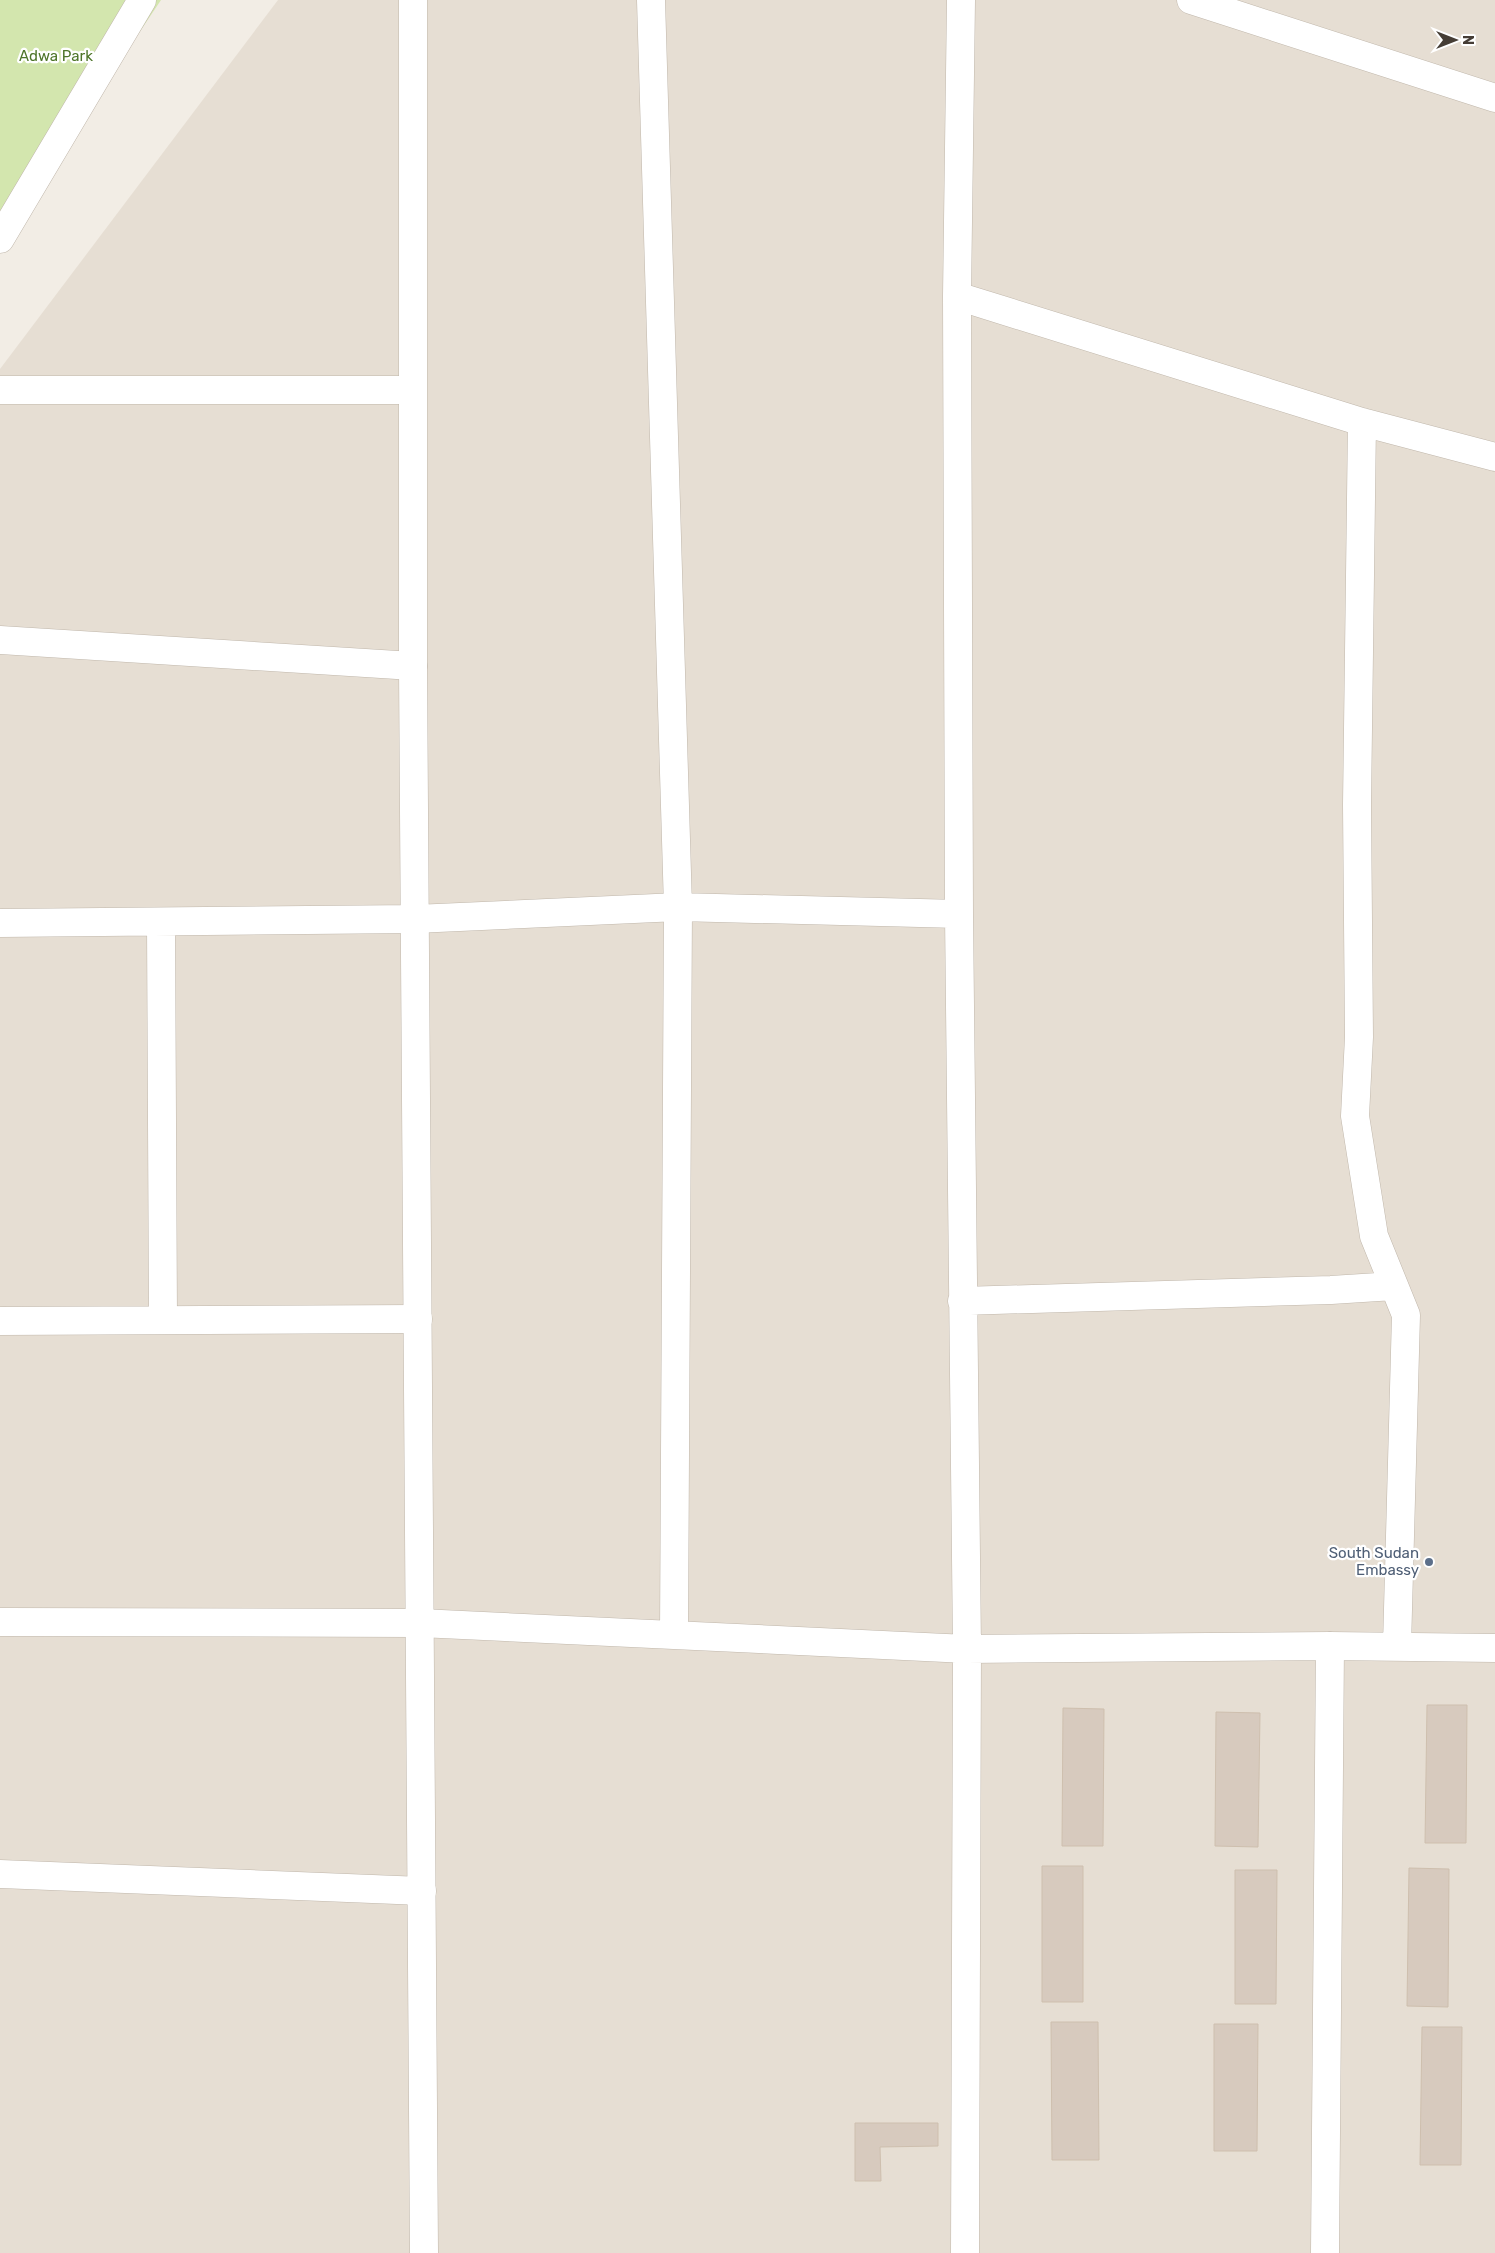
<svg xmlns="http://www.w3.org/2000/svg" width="1495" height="2253" font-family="Rubik,sans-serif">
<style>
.residential{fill:#e6ded3}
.green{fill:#d3e6ae}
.building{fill:#d7cabe;stroke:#cebfae}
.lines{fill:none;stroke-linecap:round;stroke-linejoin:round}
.minor-casing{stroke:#c0b7ab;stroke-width:29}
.tertiary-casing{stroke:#c0b7ab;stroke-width:29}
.minor{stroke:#fff;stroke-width:28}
.tertiary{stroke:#fff;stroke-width:28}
.service-dot{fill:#5c6f8a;stroke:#fff;stroke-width:2}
.labels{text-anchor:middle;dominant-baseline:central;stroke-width:4.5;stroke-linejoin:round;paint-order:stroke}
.park-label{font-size:15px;fill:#4e752a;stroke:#fff}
.service-label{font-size:15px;fill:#4e5e75;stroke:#fff;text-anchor:end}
</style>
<rect width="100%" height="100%" fill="#f2ede5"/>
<path class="residential" d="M 278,0 L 1495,0 L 1495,2253 L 0,2253 L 0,369 Z"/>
<path class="green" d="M 0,0 L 161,0 L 0,240 Z"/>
<path class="building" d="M 1427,1705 L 1467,1705 L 1466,1843 L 1425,1843 Z
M 1063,1708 L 1104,1709 L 1103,1846 L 1062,1846 Z
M 1216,1712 L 1260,1713 L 1258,1847 L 1215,1846 Z
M 1042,1866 L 1083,1866 L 1083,2002 L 1042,2002 Z
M 1409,1868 L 1449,1869 L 1448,2007 L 1407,2006 Z
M 1235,1870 L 1277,1870 L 1276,2004 L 1235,2004 Z
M 1051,2022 L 1098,2022 L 1099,2160 L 1052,2160 Z
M 1214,2024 L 1258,2024 L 1257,2151 L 1214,2151 Z
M 1422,2027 L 1462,2027 L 1461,2165 L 1420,2165 Z
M 855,2123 L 938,2123 L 938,2146 L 880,2147 L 881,2181 L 855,2181 Z"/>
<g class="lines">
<g class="minor-casing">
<path id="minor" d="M 651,0 L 678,907 L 674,1635
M 961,0 L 957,296 L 959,914 L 967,1649 L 965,2253
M 0,239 L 142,0
M 957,296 L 1362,422 L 1495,457
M 0,390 L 412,390
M 1362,422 L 1357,805 L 1359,1037 L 1355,1116 L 1374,1236 L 1406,1315 L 1397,1646
M 0,640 L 413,666
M 161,922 L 163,1320
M 0,923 L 415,919 L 678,907 L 959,914
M 962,1301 L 1331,1290 L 1394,1286
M 0,1321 L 418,1319
M 0,1622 L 420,1623 L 967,1649 L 1330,1646 L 1495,1648
M 0,1874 L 422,1891
M 1325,2253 L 1330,1646"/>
</g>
<g class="tertiary-casing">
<path id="tertiary" d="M 413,0 L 413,666 L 424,2253
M 1191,0 L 1495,98"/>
</g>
<use href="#minor" class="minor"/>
<use href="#tertiary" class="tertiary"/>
</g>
<circle class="service-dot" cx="1429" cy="1562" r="5"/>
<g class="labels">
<g class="park-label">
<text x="56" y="56">Adwa Park</text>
</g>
<g class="service-label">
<text x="1419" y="1553">South Sudan<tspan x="1419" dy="17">Embassy</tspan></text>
</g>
</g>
<g transform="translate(1455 40) rotate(90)" stroke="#ffffff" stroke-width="4" paint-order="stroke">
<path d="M0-4L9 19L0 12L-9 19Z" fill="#453d35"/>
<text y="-8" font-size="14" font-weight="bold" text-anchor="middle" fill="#453d35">N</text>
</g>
</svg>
